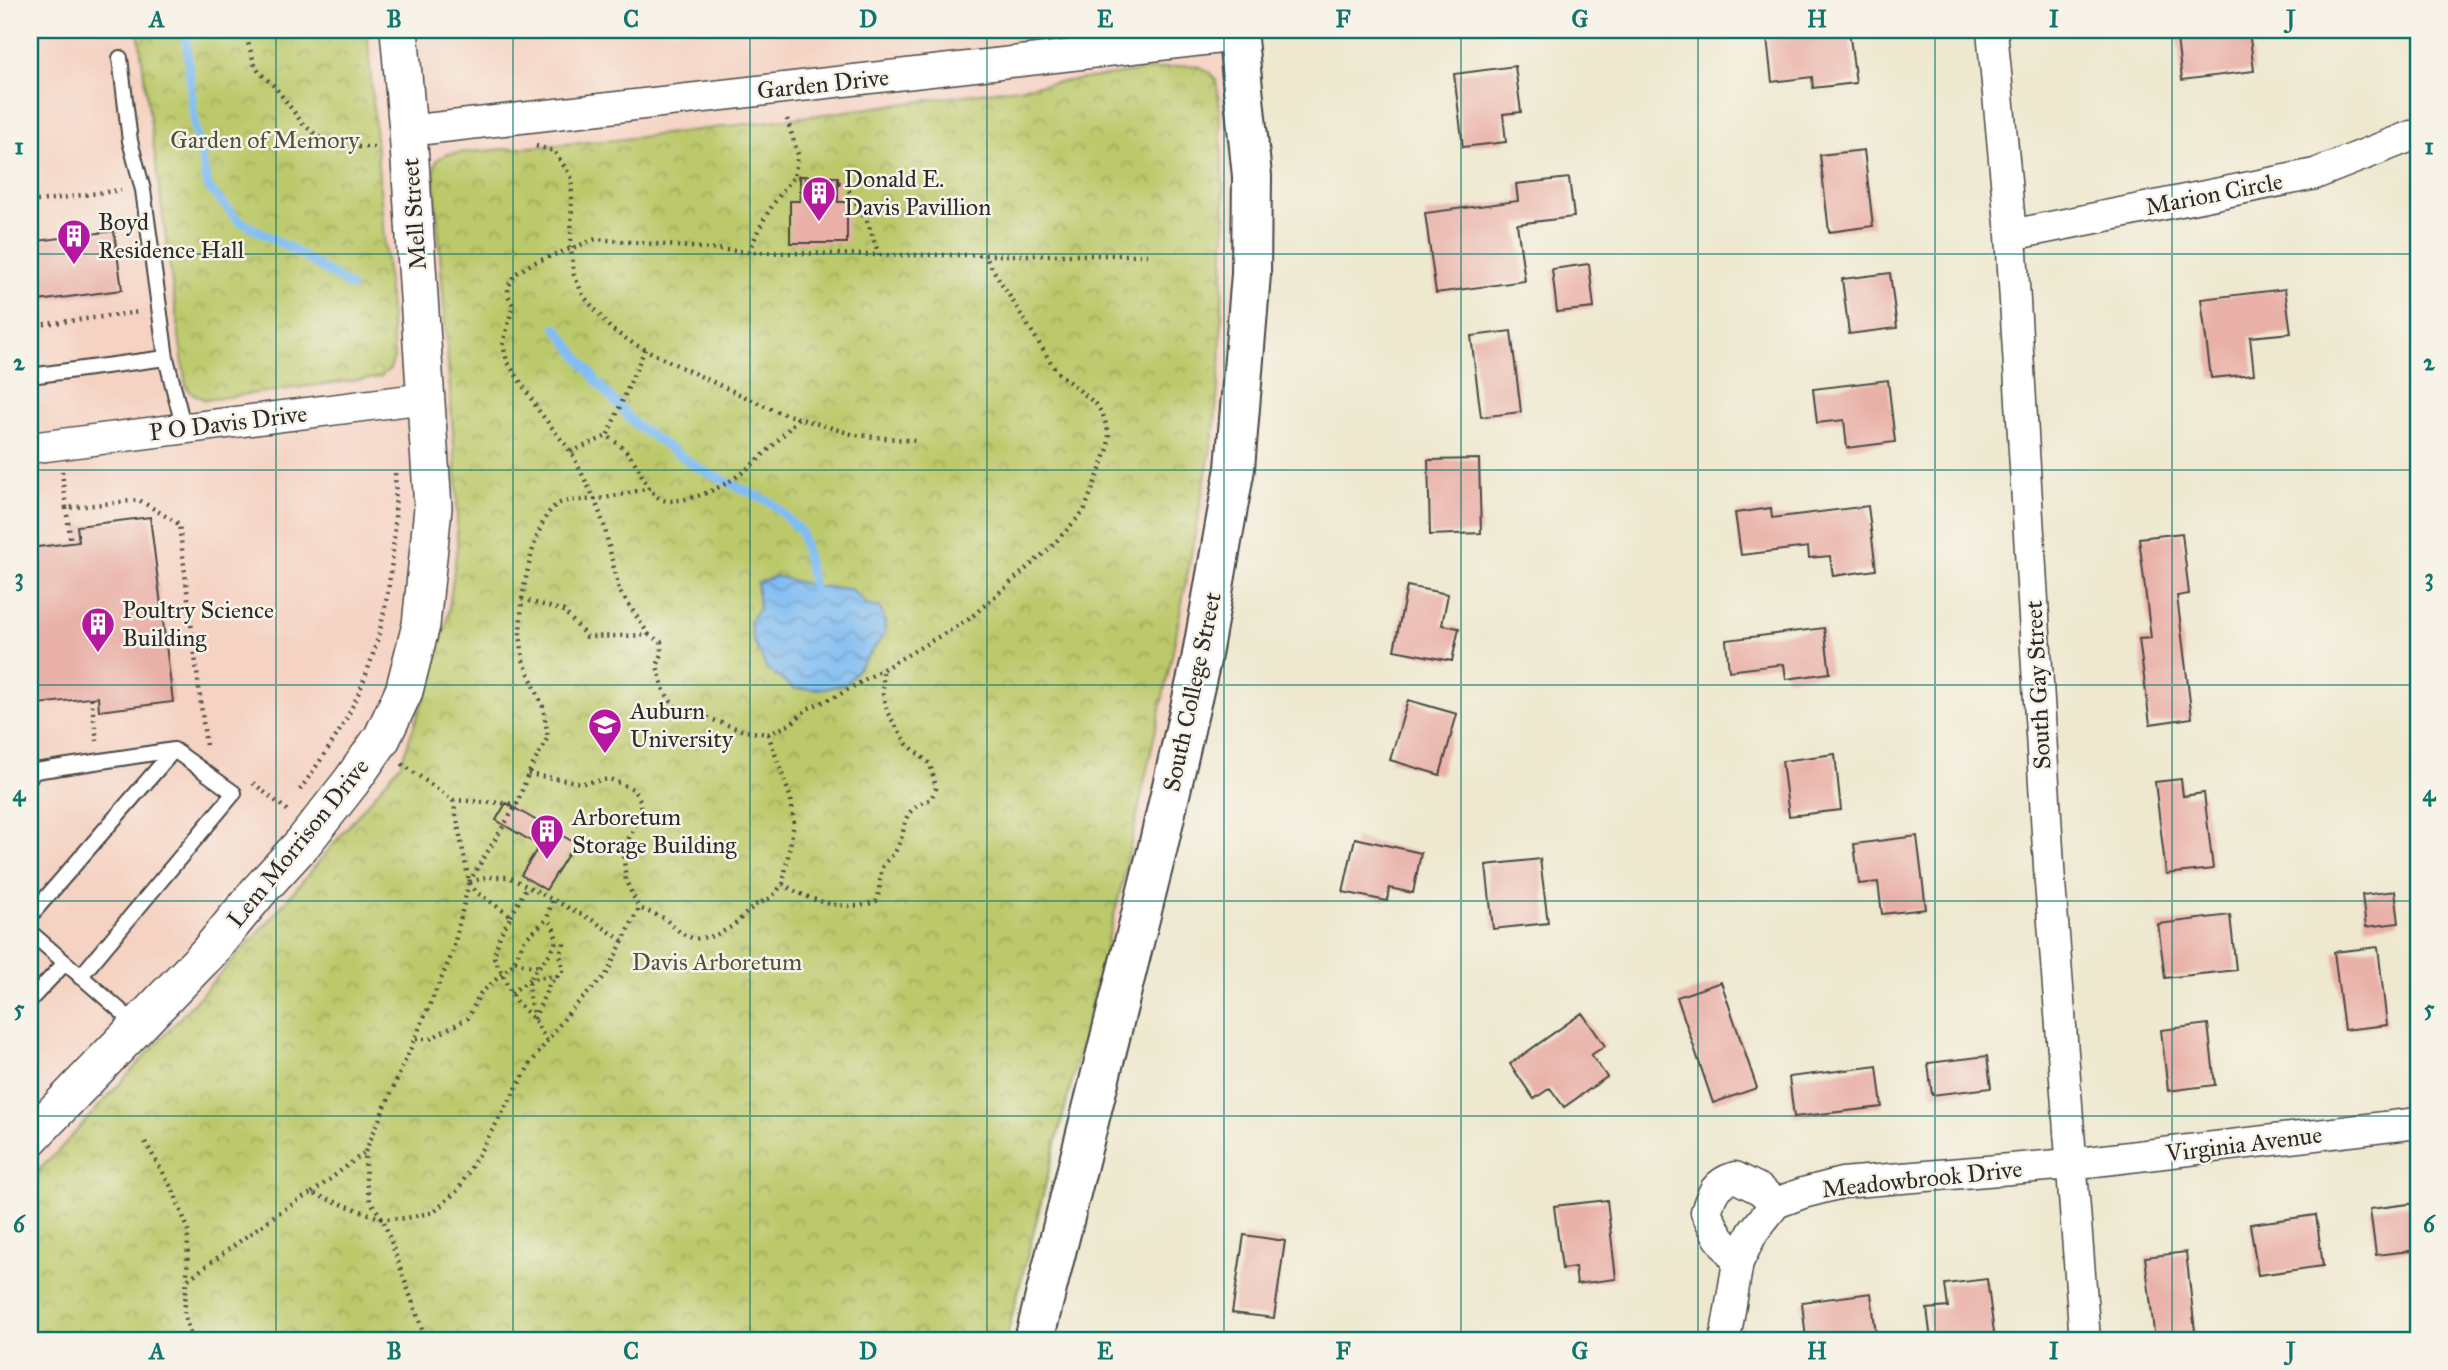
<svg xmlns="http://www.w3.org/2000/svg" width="2448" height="1370" font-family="'IM FELL Great Primer',serif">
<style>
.built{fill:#f5d2c2}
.park{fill:url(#park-crowns);stroke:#747a4b;stroke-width:2}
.water{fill:url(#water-waves);stroke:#56748f;stroke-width:2}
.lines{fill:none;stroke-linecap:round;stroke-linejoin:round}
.stream{stroke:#80bdf3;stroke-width:9}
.building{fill:#e9b0a7}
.service-casing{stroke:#484744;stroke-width:18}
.minor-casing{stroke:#484744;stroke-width:33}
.tertiary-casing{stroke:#484744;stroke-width:40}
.primary-casing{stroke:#484744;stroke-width:42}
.path{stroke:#484744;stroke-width:4.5;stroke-dasharray:2 5;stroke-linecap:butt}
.service{stroke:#fff;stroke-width:14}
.minor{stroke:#fff;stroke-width:30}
.tertiary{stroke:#fff;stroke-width:37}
.primary{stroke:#fff;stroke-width:38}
.grid{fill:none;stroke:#0f766e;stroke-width:2;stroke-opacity:0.55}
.labels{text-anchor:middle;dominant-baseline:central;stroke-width:5;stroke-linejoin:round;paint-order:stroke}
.street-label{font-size:24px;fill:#2b2b2b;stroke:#f7f3e8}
.park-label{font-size:24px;fill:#4f523b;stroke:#f7f3e8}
.poi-label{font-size:24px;fill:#2b2b2b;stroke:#f7f3e8;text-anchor:start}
.neatline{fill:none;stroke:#0f766e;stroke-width:2.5}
.grid-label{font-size:23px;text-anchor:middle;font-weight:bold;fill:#0f766e}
</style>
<defs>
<pattern id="park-crowns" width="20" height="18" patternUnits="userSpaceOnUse" patternTransform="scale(1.75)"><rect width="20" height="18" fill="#bcc96b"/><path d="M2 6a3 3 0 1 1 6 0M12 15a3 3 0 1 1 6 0" fill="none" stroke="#99a358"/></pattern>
<pattern id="water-waves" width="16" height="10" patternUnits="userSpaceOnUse" patternTransform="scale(1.75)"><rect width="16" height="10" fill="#80bdf3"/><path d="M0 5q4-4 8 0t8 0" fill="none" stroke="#699ac5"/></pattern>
</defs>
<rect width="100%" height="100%" fill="#f7f3e8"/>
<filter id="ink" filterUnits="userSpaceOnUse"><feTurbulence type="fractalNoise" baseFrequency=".0143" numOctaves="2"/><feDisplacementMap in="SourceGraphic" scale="14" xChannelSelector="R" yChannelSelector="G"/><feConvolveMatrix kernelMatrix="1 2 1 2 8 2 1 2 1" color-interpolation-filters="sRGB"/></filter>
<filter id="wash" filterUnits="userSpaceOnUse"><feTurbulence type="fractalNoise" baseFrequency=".00686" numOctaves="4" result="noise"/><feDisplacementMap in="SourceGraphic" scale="28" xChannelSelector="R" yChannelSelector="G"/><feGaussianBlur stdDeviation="1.57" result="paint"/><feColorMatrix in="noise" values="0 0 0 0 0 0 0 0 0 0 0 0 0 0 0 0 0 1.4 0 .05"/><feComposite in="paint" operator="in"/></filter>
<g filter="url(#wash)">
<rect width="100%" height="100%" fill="#eee8cf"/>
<path class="built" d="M 30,30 L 1237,30 L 1235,468 L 1113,1026 L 1087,1019 L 1006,1340 L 30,1340 Z"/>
<path class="park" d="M 138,30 L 367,30 L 394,358 L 390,369 L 380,377 L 205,400 L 192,393 L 186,387 Z
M 1187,65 L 1198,66 L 1210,73 L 1216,80 L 1219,101 L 1225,220 L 1220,368 L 1214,431 L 1173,651 L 1122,884 L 1006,1340 L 30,1340 L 30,1179 L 59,1150 L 276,913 L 401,763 L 433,672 L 448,616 L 457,547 L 457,488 L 434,170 L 437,160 L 446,154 L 615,140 L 803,117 Z"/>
<path class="water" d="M 776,576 L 813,586 L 851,589 L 867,605 L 880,608 L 885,620 L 885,634 L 846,684 L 824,689 L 795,689 L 767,669 L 753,640 L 750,621 L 759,608 L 757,583 Z"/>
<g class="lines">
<path class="stream" d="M 185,30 L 195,129 L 208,187 L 238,220 L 295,251 L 351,287
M 556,327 L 598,383 L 636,425 L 700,469 L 772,503 L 801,532 L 813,586"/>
</g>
<g id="blocks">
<path class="building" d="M 1839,30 L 1849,30 L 1856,83 L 1813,88 L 1812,77 L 1772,82 L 1767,38 Z
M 2176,30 L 2249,30 L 2254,71 L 2182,80 Z
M 1515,66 L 1521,112 L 1503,114 L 1506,142 L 1463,147 L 1454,74 Z
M 1864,150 L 1873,226 L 1829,232 L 1820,155 Z
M 800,176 L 838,177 L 838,202 L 847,202 L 847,243 L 790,243 L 790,201 L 800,201 Z
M 1569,178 L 1574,217 L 1517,224 L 1525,281 L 1436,293 L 1425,213 L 1518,201 L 1516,184 Z
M 114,231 L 122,290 L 30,302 L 30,242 Z
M 1589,264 L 1594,308 L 1557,312 L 1552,269 Z
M 1890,273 L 1897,328 L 1849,334 L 1842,279 Z
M 2285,289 L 2291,333 L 2250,337 L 2254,374 L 2211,378 L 2201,299 Z
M 1511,331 L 1521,412 L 1481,417 L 1471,336 Z
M 1888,380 L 1895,442 L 1847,448 L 1844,420 L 1817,423 L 1813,389 Z
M 1479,459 L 1481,533 L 1430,535 L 1428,460 Z
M 1868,506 L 1876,570 L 1833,576 L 1830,556 L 1809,558 L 1808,547 L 1741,555 L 1735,513 L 1771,508 L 1772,518 Z
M 150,517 L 173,702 L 99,711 L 98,697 L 30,705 L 30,548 L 79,542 L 77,526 Z
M 2182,533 L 2189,594 L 2177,596 L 2192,718 L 2150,724 L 2139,639 L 2151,638 L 2139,538 Z
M 1407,586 L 1448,594 L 1442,625 L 1459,628 L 1452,661 L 1394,650 Z
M 1824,628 L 1830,673 L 1786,679 L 1784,664 L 1729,671 L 1726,640 Z
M 1408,700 L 1457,714 L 1440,775 L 1390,760 Z
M 1835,754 L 1841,810 L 1789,816 L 1782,761 Z
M 2181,779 L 2183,796 L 2204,793 L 2213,869 L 2166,874 L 2155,782 Z
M 506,803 L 575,843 L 546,890 L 521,875 L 539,846 L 496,820 Z
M 1917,836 L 1926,909 L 1882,914 L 1878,882 L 1859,884 L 1854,844 Z
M 1355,838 L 1421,853 L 1413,893 L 1389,888 L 1387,901 L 1343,892 Z
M 1540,859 L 1548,923 L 1493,929 L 1486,865 Z
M 2395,891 L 2399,923 L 2366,927 L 2362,895 Z
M 2230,915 L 2236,970 L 2165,978 L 2158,924 Z
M 2378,947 L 2387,1025 L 2344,1030 L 2334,952 Z
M 1721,982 L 1757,1088 L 1713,1103 L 1677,997 Z
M 1582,1013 L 1605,1046 L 1591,1055 L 1607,1077 L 1564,1107 L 1550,1088 L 1534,1099 L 1510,1064 Z
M 2208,1024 L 2215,1085 L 2168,1091 L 2161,1030 Z
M 1987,1056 L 1991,1088 L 1932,1095 L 1928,1063 Z
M 1877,1066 L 1882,1107 L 1794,1117 L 1789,1077 Z
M 1607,1200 L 1616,1279 L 1577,1284 L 1575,1267 L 1562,1269 L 1554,1206 Z
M 2417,1203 L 2418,1250 L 2376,1255 L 2370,1209 Z
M 2316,1215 L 2323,1266 L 2258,1275 L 2250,1224 Z
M 1244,1235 L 1285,1241 L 1274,1318 L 1232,1313 Z
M 2186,1252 L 2196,1340 L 2155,1340 L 2145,1257 Z
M 1987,1279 L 1995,1340 L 1931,1340 L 1927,1309 L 1948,1307 L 1945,1284 Z
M 1871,1293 L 1876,1335 L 1830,1340 L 1806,1340 L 1802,1302 Z"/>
</g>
</g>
<g filter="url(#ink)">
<use href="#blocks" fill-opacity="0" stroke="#484744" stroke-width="2"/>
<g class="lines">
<g class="service-casing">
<path id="service" d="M 120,58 L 130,141 L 143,190 L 166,358 L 184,429
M 30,376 L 166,358
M 30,777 L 35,771 L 174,750 L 234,793 L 80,977
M 30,916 L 174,750
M 30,932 L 137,1025
M 30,1000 L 64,964"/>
</g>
<g class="minor-casing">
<path id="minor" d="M 1992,30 L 2011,235 L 2050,883 L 2085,1340
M 408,131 L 1238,36
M 2011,235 L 2315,174 L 2411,136
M 30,448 L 426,398
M 1738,1262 L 1718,1236 L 1706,1212 C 1712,1193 1715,1183 1735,1177 L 1759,1189 L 1776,1203
M 1725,1340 L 1738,1262 L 1753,1232 L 1776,1203 L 1803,1193 L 1842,1183 L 2070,1164 L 2418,1123"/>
</g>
<g class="tertiary-casing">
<path id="tertiary" d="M 30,1138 L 208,953 L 258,892 L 303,843 L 351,782 L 382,738 L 404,691 L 421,625 L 433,508 L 408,131 L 399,30"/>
</g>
<g class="primary-casing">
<path id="primary" d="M 1034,1340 L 1157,851 L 1201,660 L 1235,468 L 1251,274 L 1252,176 L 1237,30"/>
</g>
<path class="path" d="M 244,30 L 255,65 L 259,72 L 275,87 L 303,124 L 320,138 L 341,147 L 377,147
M 787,119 L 798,155 L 794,177
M 536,146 L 554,151 L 572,178 L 571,248 L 574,275 L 583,295 L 611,329 L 634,344 L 687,370 L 778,412 L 855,435 L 916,441
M 30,202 L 121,190
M 749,252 C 763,218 771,205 794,177 L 822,179 L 845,184 L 868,223 L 879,255
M 30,326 L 140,312
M 645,349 L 607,436 C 614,441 622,446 628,453 C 640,466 644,488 659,498 C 665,502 673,501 680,500 C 729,493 767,454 798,418
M 571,452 L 607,436
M 62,471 L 66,508 L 139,500 L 179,524 L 206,746
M 66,508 L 71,543
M 522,599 C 526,576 537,515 558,504 C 569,498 584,501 596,499 C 614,497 632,492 650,488
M 161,610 L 190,607
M 649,635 L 619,590 L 604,525 L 595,500 L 571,452 L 539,411 L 507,361 L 503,345 L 513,305 L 508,295 L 508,287 L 515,274 L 533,263 L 596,239 L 749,252 L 879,255 L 1147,255
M 91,698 L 97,741
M 768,734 L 791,799 L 794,823 L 783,884
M 402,764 L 453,800 L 469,882 L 452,954 L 365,1152 L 366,1182 L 370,1201 L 383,1219 L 426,1340
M 528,774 L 583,783 L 610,779 L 633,789 L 640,800 L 641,814 L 623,850 L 626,881 L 639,908
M 253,783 L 287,810
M 300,790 C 315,768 331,746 344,723 C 386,646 398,556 395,470
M 453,800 L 517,804
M 469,882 L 517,804 L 528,774 L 548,737 L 543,707 L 523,660 L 520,633 L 522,599 L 564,611 L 587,637 L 649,635 L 661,642 L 662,654 L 657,666 L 664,691 L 674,706 L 744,731 L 768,734 L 791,724 L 807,709 L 837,696 L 969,619 L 1051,547 L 1084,511 L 1108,449 L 1109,435 L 1103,415 L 1096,404 L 1057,372 L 984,255
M 470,882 L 488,877 L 509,877 L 594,921 L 623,941
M 470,883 L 476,892 L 511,916 L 500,935 L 494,957 L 515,1001 L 534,1019 L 547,1041
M 511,916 L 527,886
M 515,961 L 530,966 L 541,965
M 511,993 L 531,979 L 558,976
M 534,1019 C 533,1009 528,996 529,986 C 530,962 574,950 547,919
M 534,1019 L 550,983 L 563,971 L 560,954 L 566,939
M 416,1039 L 430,1039 L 468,1018 L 480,994 L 513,964 L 525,939 L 547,919 L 552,900
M 145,1142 L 173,1190 L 188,1229 L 187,1279
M 312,1193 L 365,1152
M 192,1340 L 184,1314 L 187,1280 L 277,1214 L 311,1193 L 383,1219 L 407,1218 L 434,1212 L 458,1190 L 531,1063 L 547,1041 L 570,1011 L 606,975 L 639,908 L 664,918 L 681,933 L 694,939 L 714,936 L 733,926 L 755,905 L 771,898 L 783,884 C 807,900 848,914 876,901 C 881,890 879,878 882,868 C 885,861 893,857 896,850 C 911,822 896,814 931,799 L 936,788 L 930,764 L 907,744 L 887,712 L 883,694 L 883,669"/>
<use href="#service" class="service"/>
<use href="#minor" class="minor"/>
<use href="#tertiary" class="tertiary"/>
<use href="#primary" class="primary"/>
</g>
</g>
<path class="grid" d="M 276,30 L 276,1340M 513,30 L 513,1340M 750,30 L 750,1340M 987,30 L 987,1340M 1224,30 L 1224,1340M 1461,30 L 1461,1340M 1698,30 L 1698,1340M 1935,30 L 1935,1340M 2172,30 L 2172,1340M 30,254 L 2418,254M 30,470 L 2418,470M 30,685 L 2418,685M 30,901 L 2418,901M 30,1116 L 2418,1116"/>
<defs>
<g id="building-pin" transform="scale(1.75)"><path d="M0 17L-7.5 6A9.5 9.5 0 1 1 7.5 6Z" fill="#b5179e" stroke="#f7f3e8"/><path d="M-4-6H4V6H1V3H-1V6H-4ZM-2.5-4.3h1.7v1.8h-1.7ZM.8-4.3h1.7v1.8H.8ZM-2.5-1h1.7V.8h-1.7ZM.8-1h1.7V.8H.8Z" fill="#fff"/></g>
<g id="university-pin" transform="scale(1.75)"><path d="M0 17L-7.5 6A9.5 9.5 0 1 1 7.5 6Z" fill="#b5179e" stroke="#f7f3e8"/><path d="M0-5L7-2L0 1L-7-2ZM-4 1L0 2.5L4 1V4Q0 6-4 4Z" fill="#fff"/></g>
</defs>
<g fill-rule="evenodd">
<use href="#building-pin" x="819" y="193"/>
<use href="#building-pin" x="74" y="236"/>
<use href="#building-pin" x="98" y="624"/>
<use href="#university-pin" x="605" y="725"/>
<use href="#building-pin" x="547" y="831"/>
</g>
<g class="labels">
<g class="street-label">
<text transform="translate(823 84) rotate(-6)">Garden Drive</text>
<text transform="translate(2214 194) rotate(-11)">Marion Circle</text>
<text transform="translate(414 214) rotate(-94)">Mell Street</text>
<text transform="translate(228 423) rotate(-7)">P O Davis Drive</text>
<text transform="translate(2038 685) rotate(-93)">South Gay Street</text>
<text transform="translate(1192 692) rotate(-78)">South College Street</text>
<text transform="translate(298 843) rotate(-51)">Lem Morrison Drive</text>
<text transform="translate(2244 1144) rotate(-7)">Virginia Avenue</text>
<text transform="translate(1922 1179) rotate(-6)">Meadowbrook Drive</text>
</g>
<g class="park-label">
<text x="265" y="140">Garden of Memory</text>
<text x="717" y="962">Davis Arboretum</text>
</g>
<g class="poi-label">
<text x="844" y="179">Donald E.<tspan x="844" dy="28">Davis Pavillion</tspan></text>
<text x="98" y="222">Boyd<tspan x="98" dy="28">Residence Hall</tspan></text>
<text x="122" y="610">Poultry Science<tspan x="122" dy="28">Building</tspan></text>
<text x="630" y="711">Auburn<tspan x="630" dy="28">University</tspan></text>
<text x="572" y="817">Arboretum<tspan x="572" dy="28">Storage Building</tspan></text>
</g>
</g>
<rect width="2448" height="1370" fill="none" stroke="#f7f3e8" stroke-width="77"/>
<rect x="38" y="38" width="2372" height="1294" class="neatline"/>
<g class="grid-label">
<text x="157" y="27">A</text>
<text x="394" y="27">B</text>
<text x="631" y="27">C</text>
<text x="868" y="27">D</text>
<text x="1105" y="27">E</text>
<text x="1343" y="27">F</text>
<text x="1580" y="27">G</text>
<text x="1817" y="27">H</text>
<text x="2054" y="27">I</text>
<text x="2291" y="27">J</text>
<text x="19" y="154">1</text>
<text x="2429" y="154">1</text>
<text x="19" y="370">2</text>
<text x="2429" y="370">2</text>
<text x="19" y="585">3</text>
<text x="2429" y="585">3</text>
<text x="19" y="801">4</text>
<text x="2429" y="801">4</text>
<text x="19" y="1016">5</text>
<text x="2429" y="1016">5</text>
<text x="19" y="1232">6</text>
<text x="2429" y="1232">6</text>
<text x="157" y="1359">A</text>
<text x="394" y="1359">B</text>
<text x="631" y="1359">C</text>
<text x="868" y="1359">D</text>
<text x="1105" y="1359">E</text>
<text x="1343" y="1359">F</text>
<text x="1580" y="1359">G</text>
<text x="1817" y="1359">H</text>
<text x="2054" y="1359">I</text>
<text x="2291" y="1359">J</text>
</g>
</svg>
